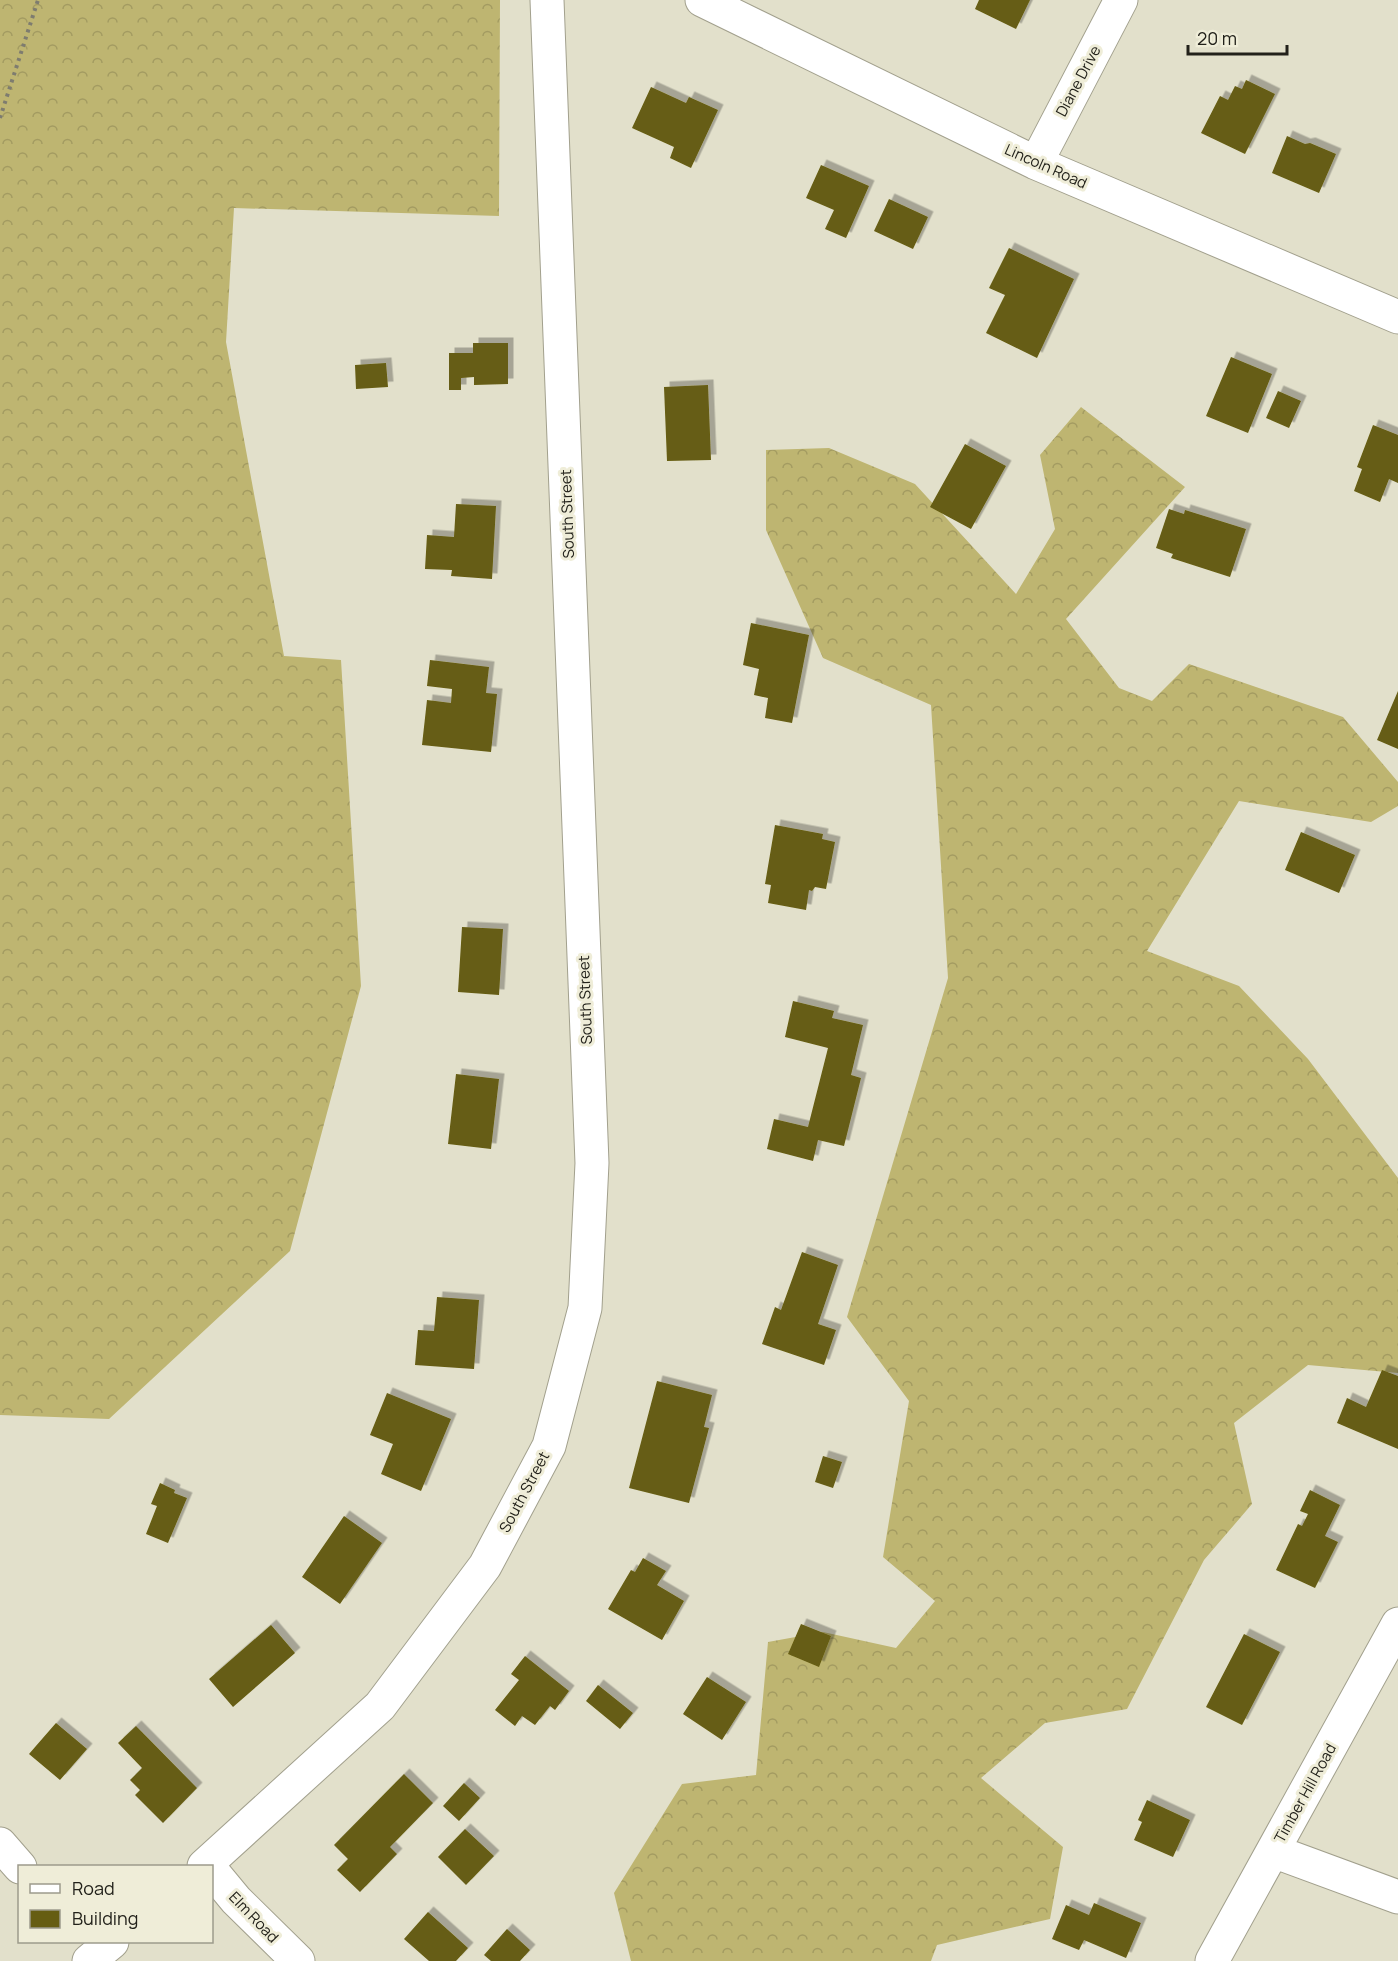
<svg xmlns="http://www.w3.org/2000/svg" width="1398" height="1961" font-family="Manrope,sans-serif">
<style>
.forest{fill:url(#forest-crowns)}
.building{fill:#665d12;filter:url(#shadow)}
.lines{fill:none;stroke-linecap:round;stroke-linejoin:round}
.minor-casing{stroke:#a2a08d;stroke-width:35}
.path{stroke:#7e7c6f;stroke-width:4;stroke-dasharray:3 4.5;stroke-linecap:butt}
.minor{stroke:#fff;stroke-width:33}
.labels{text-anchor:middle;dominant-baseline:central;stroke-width:6;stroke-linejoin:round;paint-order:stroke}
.street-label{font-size:15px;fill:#22211a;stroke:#efedd8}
</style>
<defs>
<pattern id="forest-crowns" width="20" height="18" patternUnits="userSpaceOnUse" patternTransform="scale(1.5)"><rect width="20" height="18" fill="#beb571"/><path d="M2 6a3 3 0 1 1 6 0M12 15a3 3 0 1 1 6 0" fill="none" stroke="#a39b61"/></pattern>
<filter id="shadow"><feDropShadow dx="5.5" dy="-5.5" stdDeviation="0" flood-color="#0004"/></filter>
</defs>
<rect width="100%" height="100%" fill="#e2e0cb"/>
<path class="forest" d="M 0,0 L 500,0 L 499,216 L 234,208 L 226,342 L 284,656 L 341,660 L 361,986 L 290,1251 L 109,1419 L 0,1415 Z
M 1081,407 L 1185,487 L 1066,619 L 1119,688 L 1152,701 L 1189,664 L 1343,717 L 1398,782 L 1398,806 L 1371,822 L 1239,801 L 1147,951 L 1239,986 L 1308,1059 L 1398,1178 L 1398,1373 L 1308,1365 L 1234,1423 L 1252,1504 L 1204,1560 L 1127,1709 L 1045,1723 L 981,1778 L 1063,1847 L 1050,1919 L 937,1945 L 931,1961 L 631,1961 L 614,1893 L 682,1784 L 756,1775 L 768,1642 L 823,1632 L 896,1648 L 935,1601 L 883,1557 L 909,1401 L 847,1317 L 948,978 L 931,705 L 823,658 L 766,530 L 766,450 L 829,448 L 915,484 L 1016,594 L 1055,529 L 1040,455 Z"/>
<path class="building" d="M 979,0 L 1030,0 L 1016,29 L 975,9 Z
M 1246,80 L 1275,94 L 1245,154 L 1201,133 L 1220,96 L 1228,100 L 1235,86 L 1242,89 Z
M 651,87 L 686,103 L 689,97 L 718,110 L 691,168 L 670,158 L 674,147 L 632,128 Z
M 1287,136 L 1305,144 L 1310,143 L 1336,154 L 1319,193 L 1272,173 Z
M 821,165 L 869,186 L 846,238 L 825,229 L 834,210 L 806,198 Z
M 889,199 L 928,217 L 913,249 L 874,231 Z
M 1009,248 L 1074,279 L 1037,358 L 986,333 L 1005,295 L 989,288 Z
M 473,343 L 508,343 L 508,384 L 474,385 L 474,377 L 461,378 L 461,390 L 449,390 L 449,353 L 473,353 Z
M 1231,357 L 1272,374 L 1248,433 L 1206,416 Z
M 386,363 L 388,387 L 356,389 L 355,365 Z
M 708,385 L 711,460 L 667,461 L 664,387 Z
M 1278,391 L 1301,401 L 1289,428 L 1266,418 Z
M 1373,425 L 1398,435 L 1398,483 L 1389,479 L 1380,502 L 1354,491 L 1362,469 L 1357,467 Z
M 965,444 L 1006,466 L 971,529 L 930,507 Z
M 456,504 L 496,506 L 492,579 L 451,576 L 452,570 L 425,569 L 427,535 L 454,537 Z
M 1169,509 L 1184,514 L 1185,510 L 1246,529 L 1230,577 L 1171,558 L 1173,554 L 1156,548 Z
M 751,623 L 809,635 L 792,723 L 765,718 L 768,698 L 754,695 L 759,669 L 743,665 Z
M 430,660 L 489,667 L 486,693 L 497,694 L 491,752 L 422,745 L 427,700 L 451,703 L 452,689 L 427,686 Z
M 1398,691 L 1398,749 L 1377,740 Z
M 775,825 L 823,834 L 822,839 L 835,842 L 826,889 L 815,887 L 812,891 L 809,890 L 806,910 L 768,903 L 771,885 L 765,884 Z
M 1301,832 L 1355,855 L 1339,893 L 1285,870 Z
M 462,927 L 503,929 L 499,995 L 458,992 Z
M 793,1001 L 834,1011 L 832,1018 L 863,1025 L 851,1075 L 861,1078 L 844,1146 L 818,1140 L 813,1161 L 767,1149 L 774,1119 L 808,1127 L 828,1048 L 785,1037 Z
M 456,1074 L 499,1079 L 491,1149 L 448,1144 Z
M 802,1252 L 838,1265 L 818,1324 L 836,1330 L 824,1365 L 762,1344 L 775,1307 L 781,1310 Z
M 437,1297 L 479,1300 L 474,1369 L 415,1365 L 418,1330 L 434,1331 Z
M 1382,1370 L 1398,1376 L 1398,1449 L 1337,1423 L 1347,1398 L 1366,1407 Z
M 657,1381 L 712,1395 L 704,1427 L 709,1428 L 689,1503 L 629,1488 Z
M 387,1393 L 451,1419 L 421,1491 L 381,1474 L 393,1444 L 370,1435 Z
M 823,1456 L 842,1462 L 833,1488 L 815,1482 Z
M 160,1483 L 175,1490 L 174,1493 L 187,1498 L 168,1543 L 146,1534 L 157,1506 L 151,1504 Z
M 1310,1490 L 1340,1505 L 1325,1536 L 1338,1542 L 1315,1588 L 1276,1570 L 1298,1524 L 1302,1526 L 1308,1514 L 1300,1511 Z
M 344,1516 L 382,1543 L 340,1604 L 302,1577 Z
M 643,1558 L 666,1571 L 657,1585 L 684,1601 L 662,1640 L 608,1609 L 631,1570 L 635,1572 Z
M 801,1624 L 831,1636 L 819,1667 L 788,1654 Z
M 271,1625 L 295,1653 L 233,1707 L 209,1679 Z
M 1244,1634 L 1280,1652 L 1242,1725 L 1206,1707 Z
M 525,1656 L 569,1691 L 555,1710 L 550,1706 L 535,1725 L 522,1716 L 515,1726 L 495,1710 L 519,1680 L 511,1674 Z
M 707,1677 L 746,1702 L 722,1740 L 683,1714 Z
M 598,1685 L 633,1713 L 620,1729 L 586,1701 Z
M 56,1723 L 87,1749 L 60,1780 L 29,1754 Z
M 136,1726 L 197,1788 L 163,1823 L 135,1795 L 140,1790 L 130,1780 L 142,1768 L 118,1743 Z
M 404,1774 L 433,1803 L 390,1847 L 397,1854 L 360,1892 L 337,1870 L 348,1859 L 334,1845 Z
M 464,1783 L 480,1798 L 459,1821 L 443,1806 Z
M 1147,1800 L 1190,1820 L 1173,1857 L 1134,1840 L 1142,1822 L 1138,1820 Z
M 465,1829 L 494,1856 L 466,1885 L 438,1857 Z
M 1094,1903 L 1141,1923 L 1126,1958 L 1084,1940 L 1079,1950 L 1052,1939 L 1066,1905 L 1089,1915 Z
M 428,1912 L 468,1948 L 456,1961 L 429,1961 L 404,1939 Z
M 507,1929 L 530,1950 L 520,1961 L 491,1961 L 484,1955 Z"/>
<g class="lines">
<g class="minor-casing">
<path id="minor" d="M 702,0 L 1036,163 L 1398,317
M 1036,163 L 1121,0
M 0,1844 L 20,1867
M 1273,1851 L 1398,1897
M 204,1866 L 380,1706 L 485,1566 L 549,1446 L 585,1308 L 592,1163 L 547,0
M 212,1871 L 236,1900 L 298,1961
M 89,1961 L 112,1942
M 1212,1961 L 1398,1624"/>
</g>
<path class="path" d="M 0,118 L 38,0"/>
<use href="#minor" class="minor"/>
</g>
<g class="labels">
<g class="street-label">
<text transform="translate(1078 81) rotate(-62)">Diane Drive</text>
<text transform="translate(1046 166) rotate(24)">Lincoln Road</text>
<text transform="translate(567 514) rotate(-92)">South Street</text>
<text transform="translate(585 1000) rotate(-92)">South Street</text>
<text transform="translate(524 1492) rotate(-62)">South Street</text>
<text transform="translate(1305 1793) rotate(-61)">Timber Hill Road</text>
<text transform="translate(254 1917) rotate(46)">Elm Road</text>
</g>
</g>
<rect x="18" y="1865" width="195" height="78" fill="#efedd8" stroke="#9d9b8c" stroke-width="1.5"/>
<rect x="30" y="1884" width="30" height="9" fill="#ffffff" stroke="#9d9b8c" stroke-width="1.5"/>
<text x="72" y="1895" font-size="18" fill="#22211a">Road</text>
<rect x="30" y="1910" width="30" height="18" fill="#665d12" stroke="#9d9b8c" stroke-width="1.5"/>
<text x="72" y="1925" font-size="18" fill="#22211a">Building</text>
<path d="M1188 45v9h99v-9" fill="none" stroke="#22211a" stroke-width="3"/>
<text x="1197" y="45" font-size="18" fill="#22211a" stroke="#efedd8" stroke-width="4.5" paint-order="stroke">20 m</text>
</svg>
